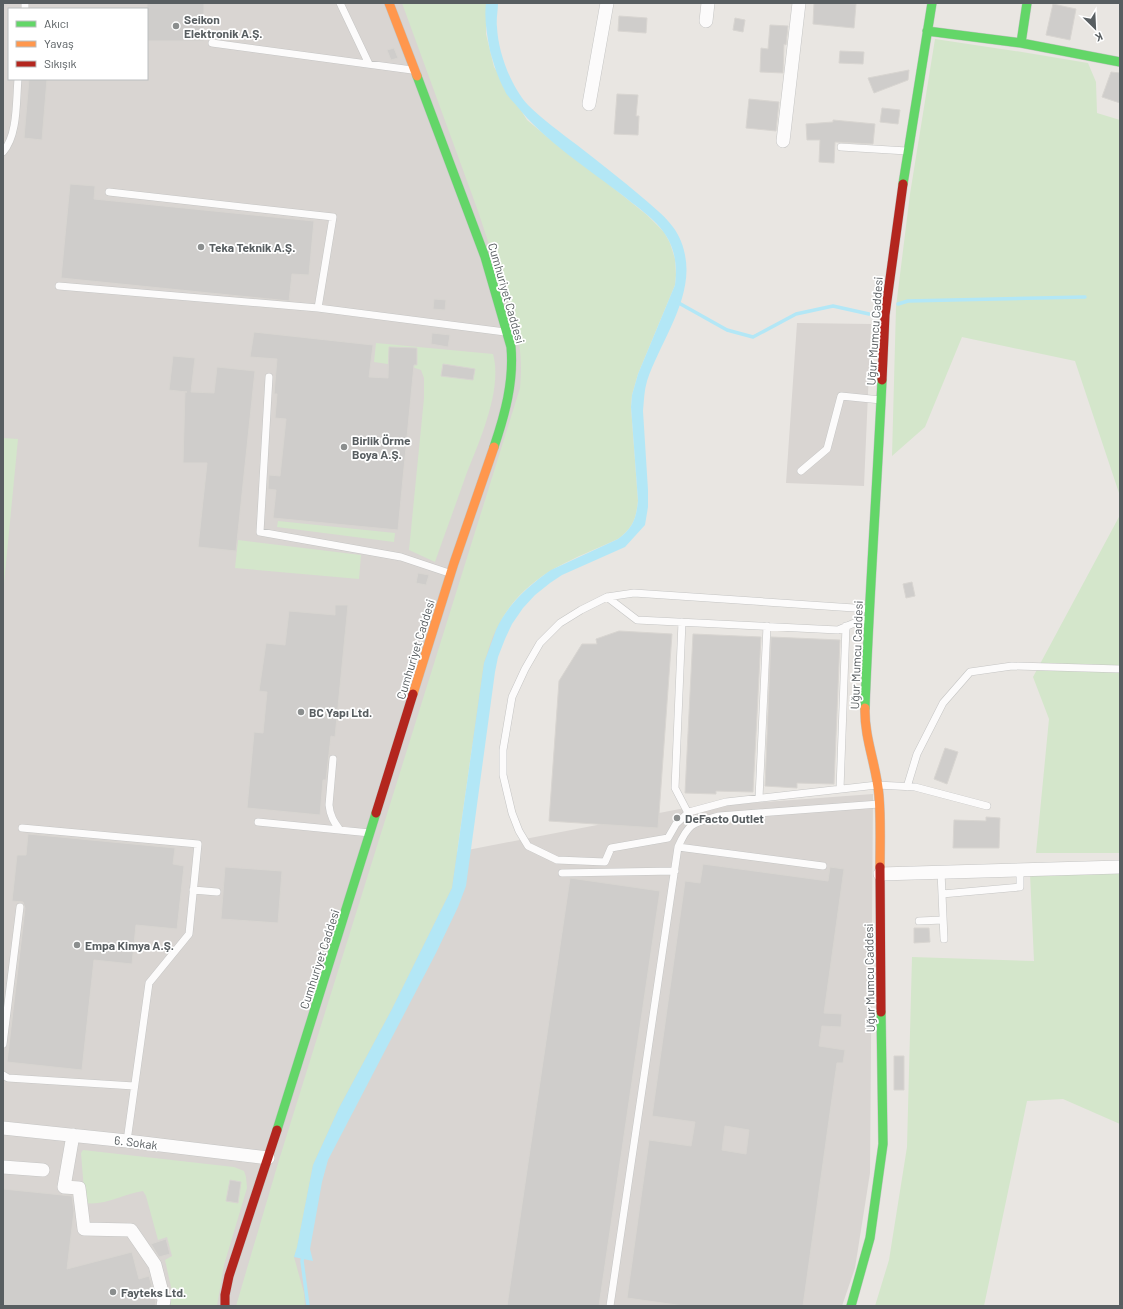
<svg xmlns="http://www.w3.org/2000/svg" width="1123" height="1309" font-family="Barlow,sans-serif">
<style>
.industrial{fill:#d9d5d2;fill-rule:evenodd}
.green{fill:#d4e6cb}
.water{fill:#b3e7f6}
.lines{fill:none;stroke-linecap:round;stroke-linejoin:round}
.stream{stroke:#b3e7f6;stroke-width:3.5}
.building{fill:#cfcdcb;stroke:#d8d5d1;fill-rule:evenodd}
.lane-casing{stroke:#c5c5c4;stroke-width:8}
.street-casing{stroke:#c5c5c4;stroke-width:14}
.fast-casing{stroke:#c4c5c4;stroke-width:10}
.slow-casing{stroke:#c4c5c4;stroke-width:10}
.jam-casing{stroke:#c4c5c4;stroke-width:10}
.lane{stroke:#fcfbfb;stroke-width:7}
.street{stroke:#fcfbfb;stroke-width:13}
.fast{stroke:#63d668;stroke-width:9}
.slow{stroke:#ff974d;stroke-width:9}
.jam{stroke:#b3261e;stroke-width:9}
.poi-dot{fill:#8b8e8e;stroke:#fff;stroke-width:1.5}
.labels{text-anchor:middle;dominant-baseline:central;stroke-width:3.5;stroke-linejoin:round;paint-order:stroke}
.poi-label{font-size:12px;font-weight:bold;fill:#585e61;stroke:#fff;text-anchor:start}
.street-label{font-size:12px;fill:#585e61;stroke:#fff}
</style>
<rect width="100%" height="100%" fill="#e9e6e2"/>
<path class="industrial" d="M 3,3 L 465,3 L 525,217 L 608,229 L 516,556 L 447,854 L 685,808 L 873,794 L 870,1173 L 855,1268 L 842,1306 L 3,1306 ZM 9,9 L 147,9 L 147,79 L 9,79 Z
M 797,323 L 871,324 L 864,486 L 786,483 Z"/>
<path class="green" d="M 402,3 L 486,3 L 486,34 L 494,67 L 527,120 L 563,150 L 591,170 L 647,215 L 664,232 L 670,243 L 675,259 L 676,275 L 675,285 L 638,374 L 632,395 L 631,407 L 638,501 C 636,519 633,528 618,539 C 567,562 524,575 497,628 C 491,639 488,652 484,663 L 452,888 L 392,1009 L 339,1108 L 313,1165 L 297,1248 L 294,1257 L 304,1293 L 305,1306 L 236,1306 L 279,1160 L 520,388 C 522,364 521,347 515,323 L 478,211 Z
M 935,39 L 1022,52 L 1088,63 L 1096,82 L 1097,113 L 1120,120 L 1120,496 L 1075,361 L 962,337 L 925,427 L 892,456 L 896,307 L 910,194 Z
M 376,343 L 493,354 C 503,389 479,442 466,475 C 456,504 445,533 435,562 L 409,550 L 424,398 L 424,378 L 421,370 L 415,368 L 374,362 Z
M 3,438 L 18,439 L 3,594 Z
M 1120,515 L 1120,853 L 1036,853 L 1049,719 L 1033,677 Z
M 278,521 L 395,533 L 394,542 L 277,527 Z
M 238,540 L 361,555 L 359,579 L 235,568 Z
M 1120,872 L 1120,1124 L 1063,1099 L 1027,1101 L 984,1306 L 875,1306 L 889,1260 L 907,1147 L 912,957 L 1034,961 L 1030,874 Z
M 83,1150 L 234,1167 L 244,1171 L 246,1177 L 247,1188 L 224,1265 L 217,1306 L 169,1306 L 173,1296 L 165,1260 L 172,1256 L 167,1237 L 158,1240 L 146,1196 L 143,1191 C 124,1194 104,1206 85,1203 L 81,1153 Z"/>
<path class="water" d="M 486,3 L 498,3 C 498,11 496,19 497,27 C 498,52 511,87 528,105 C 543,120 560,132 577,145 C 599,162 622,180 643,198 C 664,216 680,228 685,255 C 694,298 660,342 647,381 C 644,391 644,401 643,411 L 648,490 L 648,507 L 645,525 L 625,547 L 562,575 L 550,583 L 535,595 L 523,608 L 512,624 L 505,639 L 498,657 L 495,672 L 466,886 L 458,907 L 436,953 L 328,1160 L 322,1182 L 310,1249 L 313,1261 L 294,1257 L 297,1247 L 313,1165 L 339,1108 L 392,1009 L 452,888 L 484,663 C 488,652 492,641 496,630 C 507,605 528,586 551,570 L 618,539 C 633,528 636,519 638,501 L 631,407 L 632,395 L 638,374 L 675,285 C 677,271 676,256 670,243 C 662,224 642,211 626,198 C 589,169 545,142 516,105 C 512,100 507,96 505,91 C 498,78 494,65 490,51 C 487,35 484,19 486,3 Z"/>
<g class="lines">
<path class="stream" d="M 677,302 L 727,330 L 753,337 L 796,314 L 833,306 L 869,314
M 898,304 L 908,301 L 1085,297
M 303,1256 L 302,1261 L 308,1306"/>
</g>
<path class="building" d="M 147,3 L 204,3 L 204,41 L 147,41 Z
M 814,3 L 856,4 L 854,28 L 813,24 Z
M 1053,4 L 1076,9 L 1070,40 L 1046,35 Z
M 619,16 L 647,18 L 646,33 L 618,31 Z
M 735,18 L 745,20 L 743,32 L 733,30 Z
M 770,25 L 788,26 L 786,45 L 784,44 L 783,73 L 760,72 L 761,48 L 768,49 Z
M 394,48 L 398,58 L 391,60 L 387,50 Z
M 840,51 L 864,52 L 863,64 L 839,63 Z
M 909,70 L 908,80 L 874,93 L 868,78 Z
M 1111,72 L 1120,73 L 1120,103 L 1102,97 Z
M 29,79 L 47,79 L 42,140 L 24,138 Z
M 617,94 L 638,95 L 636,116 L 639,116 L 638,135 L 614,134 Z
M 749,99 L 779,102 L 776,131 L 746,128 Z
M 882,108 L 900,110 L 898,124 L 880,122 Z
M 833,120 L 875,124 L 873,144 L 835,142 L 834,163 L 819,162 L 820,140 L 807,140 L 806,124 L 833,122 Z
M 70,184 L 95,186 L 94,199 L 314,221 L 309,275 L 292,274 L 289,301 L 61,278 Z
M 434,299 L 446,300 L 445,310 L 433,309 Z
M 254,332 L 373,345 L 369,377 L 388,378 L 389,347 L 417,348 L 417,365 L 414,365 L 398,530 L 273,518 L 276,490 L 268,489 L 269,475 L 280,476 L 286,419 L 275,418 L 277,394 L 274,394 L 277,359 L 250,357 Z
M 432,333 L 450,335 L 448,347 L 431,344 Z
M 173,356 L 195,358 L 191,392 L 214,393 L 217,367 L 255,371 L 236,551 L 198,547 L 207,463 L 183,463 L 185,392 L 187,392 L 169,390 Z
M 443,364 L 475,369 L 473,380 L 441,376 Z
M 418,573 L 429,575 L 426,585 L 416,583 Z
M 912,582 L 915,596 L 906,598 L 903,584 Z
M 335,605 L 348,605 L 335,737 L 331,736 L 326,780 L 323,780 L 320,815 L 247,808 L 254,732 L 263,733 L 267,692 L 259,691 L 266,643 L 285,645 L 289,611 L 335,615 Z
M 619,631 L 672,634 L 658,828 L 549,821 L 559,681 L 582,644 L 597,644 L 596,639 Z
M 693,634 L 761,637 L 753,792 L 716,791 L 716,794 L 685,793 Z
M 771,637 L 840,640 L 834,784 L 797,783 L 797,788 L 765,786 Z
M 945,748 L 958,752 L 947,784 L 934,779 Z
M 986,817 L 1000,818 L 999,848 L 953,848 L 954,820 L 986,821 Z
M 28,834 L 175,848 L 173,864 L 184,866 L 177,929 L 136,925 L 132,964 L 94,960 L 82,1070 L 7,1062 L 25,908 L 23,902 L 12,901 L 17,855 L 26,855 Z
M 703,864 L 828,881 L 830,867 L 844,869 L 824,1013 L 842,1014 L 841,1027 L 822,1026 L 819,1046 L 845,1050 L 843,1063 L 837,1063 L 803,1306 L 684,1306 L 627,1298 L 649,1140 L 691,1146 L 695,1122 L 652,1116 L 685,881 L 700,883 ZM 725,1126 L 749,1130 L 746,1154 L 722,1150 Z
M 225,867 L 282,871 L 278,923 L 221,919 Z
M 570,878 L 660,891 L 599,1306 L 507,1306 Z
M 914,928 L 929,928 L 930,942 L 914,943 Z
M 894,1056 L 904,1056 L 904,1090 L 894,1090 Z
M 230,1180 L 241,1182 L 238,1203 L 226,1201 Z
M 3,1189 L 72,1196 L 74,1211 L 67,1269 L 132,1252 L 139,1279 L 149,1276 L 156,1302 L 155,1306 L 3,1306 Z
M 166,1239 L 170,1254 L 159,1257 L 151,1244 Z"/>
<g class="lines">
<g class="lane-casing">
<path id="lane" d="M 340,3 L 369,64
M 25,9 L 25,3
M 212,43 L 412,70
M 841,147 L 907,151
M 3,152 C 18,135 16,101 18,79
M 109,192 L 333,217 L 318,308
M 59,286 L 318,308 L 505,332
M 269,377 L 260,532 L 401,557 L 449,573
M 801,471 L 827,449 L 841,396 L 881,400
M 607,597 L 637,620 L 838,630 L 859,621 L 868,619
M 869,609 L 634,593 L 607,597 L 581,610 L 560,623 L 540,643 L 525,669 L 512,697 L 503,750 L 503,775 L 512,813 L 519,831 L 528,846 L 557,860 L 605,862 L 611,848 L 668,838 L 676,824 L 689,812 L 726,802 L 877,785 L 915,787 L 987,806
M 682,622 L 675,788 L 688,813
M 333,759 L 329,805 C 330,816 334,822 340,830
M 907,787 L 917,754 L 943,703 L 970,672 L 1012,666 L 1120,669
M 840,789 L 846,626
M 759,798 L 767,626
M 258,822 L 370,833
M 22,828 L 198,844 L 189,934 L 149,983 L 127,1141
M 678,847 L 823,866
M 941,872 L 944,939
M 562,873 L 675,871
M 193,890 L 217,892
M 942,894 L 1020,887 L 1020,870
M 919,921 L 943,920
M 3,1044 L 20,907
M 3,1075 L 8,1078 L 134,1086
M 610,1306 L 678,847 C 689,822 693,823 719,816 L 879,804"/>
</g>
<g class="street-casing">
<path id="street" d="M 706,21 L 708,3
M 589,104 L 607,3
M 783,141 L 799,3
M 880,874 L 1120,867
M 3,1128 L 127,1141 L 268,1158
M 73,1135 L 64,1187 L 79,1188 L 84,1229 L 131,1230 L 155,1265 L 164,1300 L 163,1306
M 3,1167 L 43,1170"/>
</g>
<g class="fast-casing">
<path id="fast" d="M 927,31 L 1021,43 L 1120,62
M 1021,43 L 1027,3
M 417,76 L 485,257 L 511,347 C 514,382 505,414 494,447
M 903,184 L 932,3
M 865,708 C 869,598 877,489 882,380
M 277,1130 L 376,813
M 851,1306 L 870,1238 L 883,1144 L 881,1012"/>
</g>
<g class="slow-casing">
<path id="slow" d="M 389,3 L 417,76
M 413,694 L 454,563 L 494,447
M 865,708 C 864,738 877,767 879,796 C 881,819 880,843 880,867"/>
</g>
<g class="jam-casing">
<path id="jam" d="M 882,380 L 885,315 L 903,184
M 376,813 L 413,694
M 880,867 L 881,1012
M 225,1306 L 225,1295 L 229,1276 L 277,1130"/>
</g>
<use href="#lane" class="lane"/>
<use href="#street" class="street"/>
<use href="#fast" class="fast"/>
<use href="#slow" class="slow"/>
<use href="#jam" class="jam"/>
</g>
<g class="poi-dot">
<circle cx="176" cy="26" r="4"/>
<circle cx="201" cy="247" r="4"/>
<circle cx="344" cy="447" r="4"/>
<circle cx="301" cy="712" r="4"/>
<circle cx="677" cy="818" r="4"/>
<circle cx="77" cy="945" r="4"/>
<circle cx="113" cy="1292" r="4"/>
</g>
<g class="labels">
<g class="poi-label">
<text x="184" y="19">Seikon<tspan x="184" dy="14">Elektronik A.Ş.</tspan></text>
<text x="209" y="247">Teka Teknik A.Ş.</text>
<text x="352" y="440">Birlik Örme<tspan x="352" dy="14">Boya A.Ş.</tspan></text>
<text x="309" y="712">BC Yapı Ltd.</text>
<text x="685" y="818">DeFacto Outlet</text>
<text x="85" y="945">Empa Kimya A.Ş.</text>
<text x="121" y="1292">Fayteks Ltd.</text>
</g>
<g class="street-label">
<text transform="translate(507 293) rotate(74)">Cumhuriyet Caddesi</text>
<text transform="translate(874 331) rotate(-86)">Uğur Mumcu Caddesi</text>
<text transform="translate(415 649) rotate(-73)">Cumhuriyet Caddesi</text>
<text transform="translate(856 655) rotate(-88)">Uğur Mumcu Caddesi</text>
<text transform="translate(319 959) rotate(-72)">Cumhuriyet Caddesi</text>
<text transform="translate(869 978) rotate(-91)">Uğur Mumcu Caddesi</text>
<text transform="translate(136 1142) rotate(7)">6. Sokak</text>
</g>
</g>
<rect width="1123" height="1309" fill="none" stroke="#585e61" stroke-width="8"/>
<rect x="8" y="8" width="140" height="72" fill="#ffffff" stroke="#bcbfc0"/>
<rect x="16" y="21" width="20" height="6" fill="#63d668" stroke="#bcbfc0"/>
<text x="44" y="28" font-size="12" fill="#585e61">Akıcı</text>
<rect x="16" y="41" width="20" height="6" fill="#ff974d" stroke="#bcbfc0"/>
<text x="44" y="48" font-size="12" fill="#585e61">Yavaş</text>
<rect x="16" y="61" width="20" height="6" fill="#b3261e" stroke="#bcbfc0"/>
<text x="44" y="68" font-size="12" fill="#585e61">Sıkışık</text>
<g transform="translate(1095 28) rotate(156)" stroke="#ffffff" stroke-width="3" paint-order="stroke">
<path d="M0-3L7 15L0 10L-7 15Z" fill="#585e61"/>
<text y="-6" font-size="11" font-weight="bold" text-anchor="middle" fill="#585e61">K</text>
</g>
</svg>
